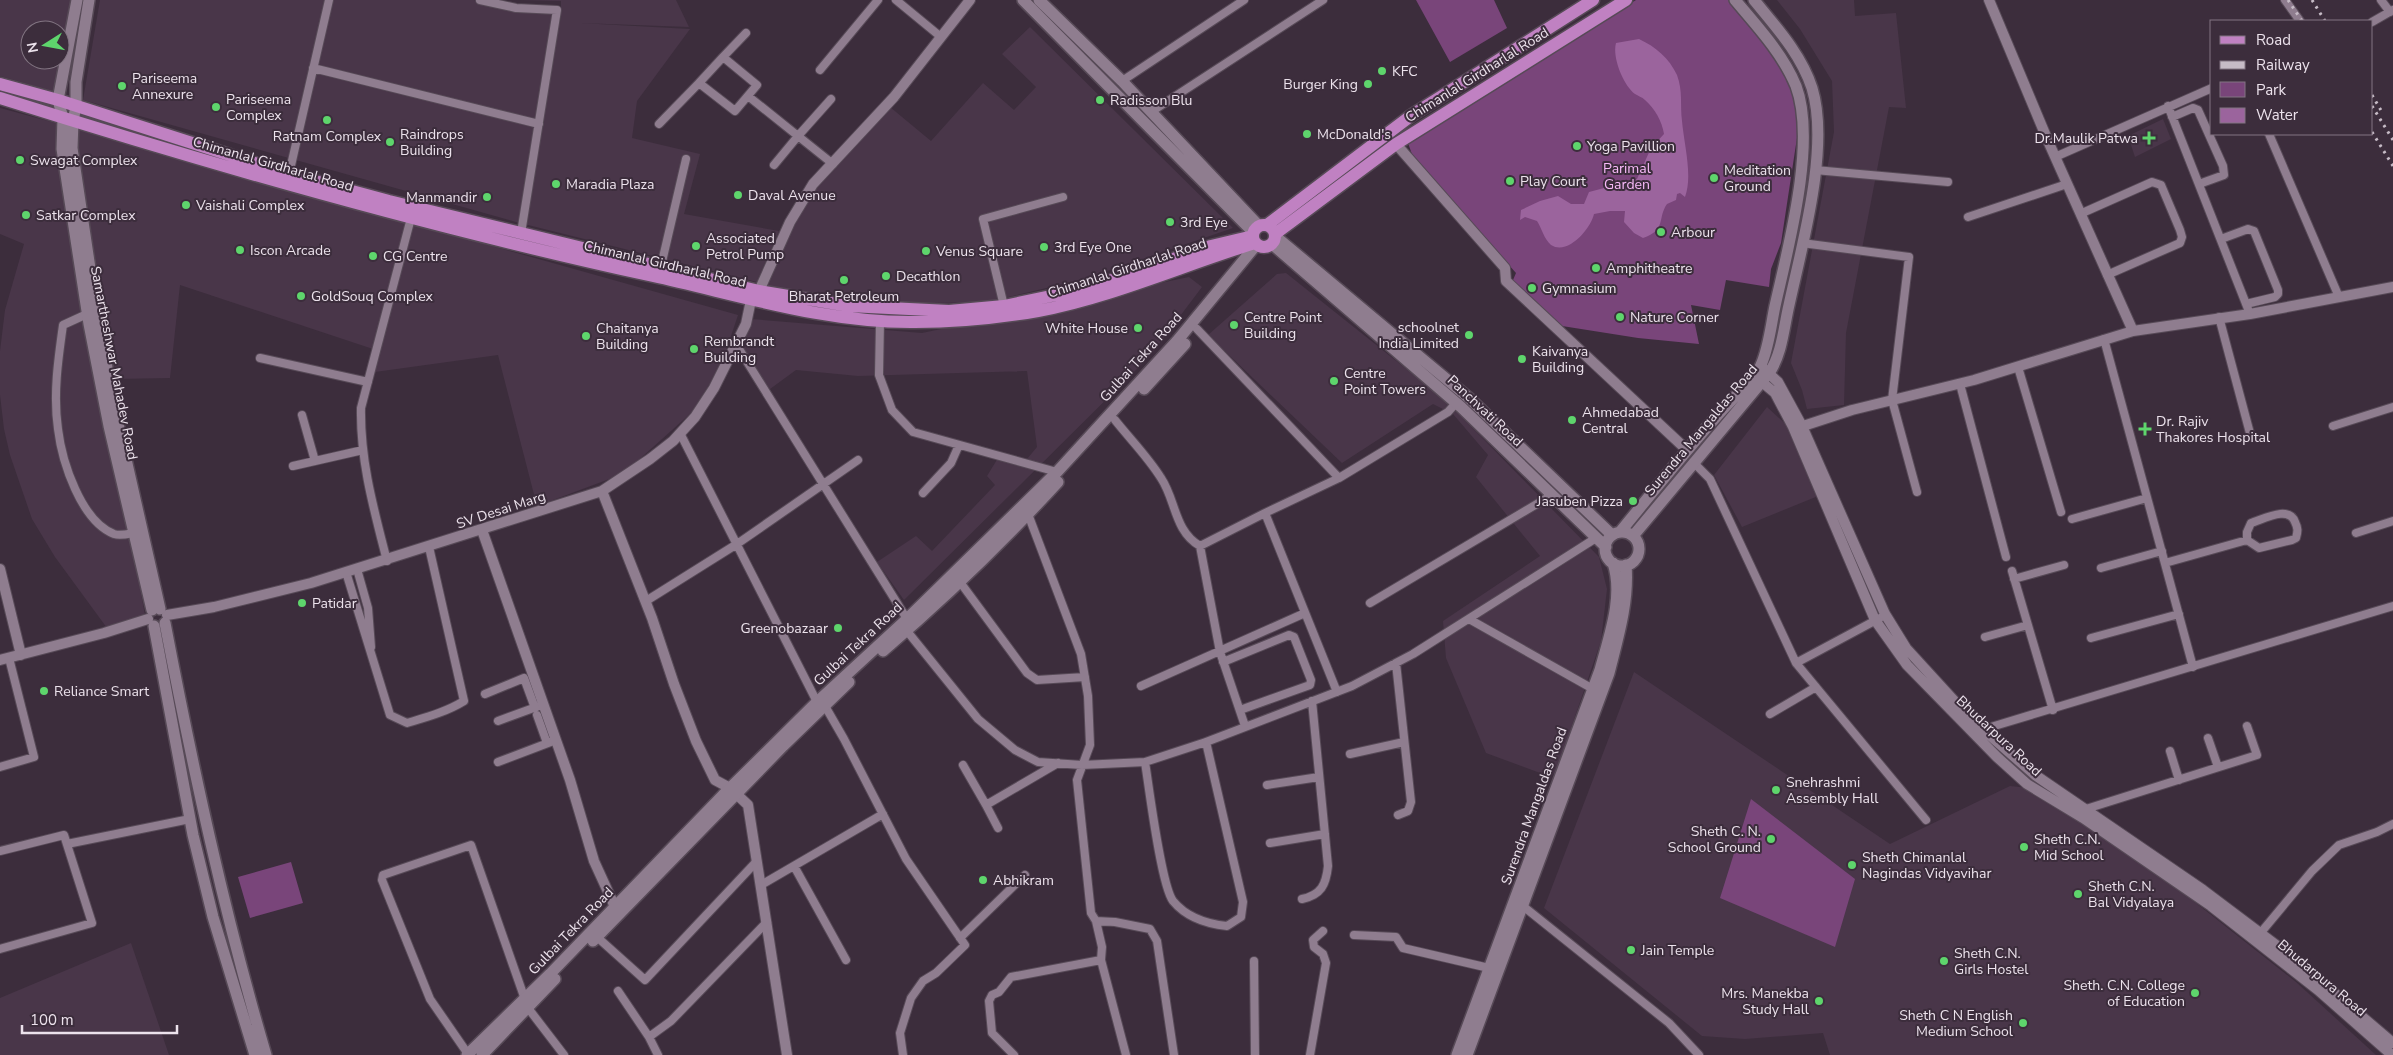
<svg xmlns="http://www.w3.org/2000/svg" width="2393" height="1055" font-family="'Nunito Sans',sans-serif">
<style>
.built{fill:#493649;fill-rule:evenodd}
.green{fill:#79457a}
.water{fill:#9b649d}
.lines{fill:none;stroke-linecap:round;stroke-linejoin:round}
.minor-casing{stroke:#574a57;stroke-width:10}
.tertiary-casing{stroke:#574a57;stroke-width:12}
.secondary-casing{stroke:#574a57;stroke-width:14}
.primary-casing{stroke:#574a57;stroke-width:15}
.minor{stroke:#8f7d8f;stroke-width:8}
.tertiary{stroke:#8f7d8f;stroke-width:10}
.secondary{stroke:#8f7d8f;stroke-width:11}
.primary{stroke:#c081c2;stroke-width:12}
.rail{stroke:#c6bbc6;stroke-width:3;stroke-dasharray:2.5 5;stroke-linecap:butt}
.poi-dot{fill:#5ed56c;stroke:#3c2d3c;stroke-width:2}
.labels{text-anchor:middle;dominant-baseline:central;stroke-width:4;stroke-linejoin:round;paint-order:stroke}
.poi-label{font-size:14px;fill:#ece2ec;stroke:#3c2d3c;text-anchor:start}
.street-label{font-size:14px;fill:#ece2ec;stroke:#3c2d3c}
.park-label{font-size:14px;fill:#f8baf9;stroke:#3c2d3c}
</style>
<rect width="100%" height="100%" fill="#3c2d3c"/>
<path class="built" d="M 0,0 L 73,0 L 55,92 L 0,76 ZM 30,30 L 60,30 L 60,60 L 30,60 Z
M 100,0 L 474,0 L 516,11 L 559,14 L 561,22 L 561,1 L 519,0 L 676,0 L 689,27 L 580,23 L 690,29 L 637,101 L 632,138 L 700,154 L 684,214 L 779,231 L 757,282 L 516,222 L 83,100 Z
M 1777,0 L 1854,0 L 1855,16 L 1896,13 L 1906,108 L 1889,107 L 1846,333 L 1844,405 L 1807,409 L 1802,390 L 1791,363 L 1834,132 L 1832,81 L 1800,29 Z
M 1030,27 L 1233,228 L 1084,279 L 988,302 L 881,304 L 766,286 L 795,225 L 818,185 L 890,107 L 931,141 L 983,83 L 1014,110 L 1036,87 L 1002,54 Z
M 0,108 L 56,123 L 59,150 L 145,615 L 107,628 L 55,557 L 32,519 L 10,455 L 4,429 L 0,395 L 0,351 L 5,310 L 24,244 L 0,234 Z
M 2163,119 L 2171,139 L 2135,157 L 2128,136 Z
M 79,130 L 738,315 L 726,351 L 709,385 L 691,413 L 633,465 L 612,478 L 537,506 L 498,355 L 375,372 L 379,351 L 180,285 L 170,378 L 114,379 L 78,147 Z
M 1286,273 L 1444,399 L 1599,557 L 1607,589 L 1601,641 L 1557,769 L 1551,777 L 1486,753 L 1446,658 L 1443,621 L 1540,556 L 1476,477 L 1488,455 L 1453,414 L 1433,404 L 1342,463 L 1208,335 L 1277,274 Z
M 1189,277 L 1202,287 L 1150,356 L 904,600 L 877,562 L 916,536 L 932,551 L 995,485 L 987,476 L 998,458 L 1022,465 L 1037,447 L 1027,371 L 858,376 L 796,370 L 770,389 L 739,345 L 751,319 L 922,333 Z
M 1767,407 L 1792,430 L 1823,494 L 1742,527 L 1714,475 Z
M 1634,672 L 1890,844 L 2010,786 L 2029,788 L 2167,880 L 2296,982 L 2376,1055 L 1830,1055 L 1823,1033 L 1745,1039 L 1702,1036 L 1544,908 Z
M 131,943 L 169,1055 L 0,1055 L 0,998 Z"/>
<path class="green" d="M 1416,0 L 1494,0 L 1507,28 L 1450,62 Z
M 1636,0 L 1735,0 L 1795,83 L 1800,118 L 1781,243 L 1771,269 L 1769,287 L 1726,280 L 1720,310 L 1691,305 L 1699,344 L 1638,338 L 1562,326 L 1547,315 L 1513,280 L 1516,273 L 1413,157 L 1408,143 Z
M 1751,799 L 1855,879 L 1835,947 L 1720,898 Z
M 291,862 L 303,903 L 250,918 L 238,877 Z"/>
<path class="water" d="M 1639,39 C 1656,47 1669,58 1677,75 C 1683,91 1680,105 1682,121 C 1684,144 1693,176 1685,197 L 1680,193 L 1677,194 L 1676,200 L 1667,204 C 1657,218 1667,230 1643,238 L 1634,233 L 1624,222 L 1625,211 L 1610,211 L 1594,214 C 1591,228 1568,256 1551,245 C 1544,239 1542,229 1537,221 L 1525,217 L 1520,220 L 1521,210 L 1540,201 L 1558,196 L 1571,204 L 1584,204 L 1589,192 L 1608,187 L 1618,187 L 1637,179 L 1651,148 L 1664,134 C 1662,121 1655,109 1645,100 C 1642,97 1638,96 1635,94 C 1623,85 1612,57 1616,43 Z"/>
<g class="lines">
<g class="minor-casing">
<path id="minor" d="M 480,0 L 516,8 L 557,10 L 521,233
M 896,0 L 941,37
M 2285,0 L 2300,21
M 2381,0 L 2390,12
M 2372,22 L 2393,10
M 723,57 L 757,85 L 735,111 L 699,83 Z
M 723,57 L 746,33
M 313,68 L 539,124
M 820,70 L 878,0
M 1122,81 L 1244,0
M 748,96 L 798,136 L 774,165
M 831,99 L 798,136 L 833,164
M 2168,106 L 2250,314
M 1151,112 L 1323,0
M 2172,117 L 2193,108 L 2198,110 L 2223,166 L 2224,175 L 2199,184
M 659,124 L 699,83
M 2269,134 L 2339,297
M 2055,157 L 2212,88
M 1815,170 L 1948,182
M 289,174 L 329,0
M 2080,214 L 2152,182 L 2161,185 L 2180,230 L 2182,237 L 2180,243 L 2107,275
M 1968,217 L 2067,184
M 2221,239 L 2248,229 L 2254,231 L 2278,290 L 2278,294 L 2275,297 L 2246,304
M 1802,243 L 1909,257 L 1892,400 L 1917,492
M 661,266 L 686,159
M 1004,306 L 983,219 L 1063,197
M 87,314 L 63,325 C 58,360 53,395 58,429 C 62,462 81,521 114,534 C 120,536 128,534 133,533
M 2219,317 L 2251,437
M 880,321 L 879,375 L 892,410 L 913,432 L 1057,472
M 1197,329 L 1339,478 L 1265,513
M 2104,339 L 2193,667
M 736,344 L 907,619
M 260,358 L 368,382
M 2018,367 L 2061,512
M 1960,384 L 2006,557
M 302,415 L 315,461
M 1115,420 C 1130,439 1148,457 1161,478 C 1176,500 1174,531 1200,546
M 2333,426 L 2393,407
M 680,433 L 817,702
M 1693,462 L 1710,479 L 1796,663 L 1926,820
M 293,466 L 363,450
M 1339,478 L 1448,412 L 1456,403
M 923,493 L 951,463 L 959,445
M 1028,514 L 1081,654 L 1088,696 L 1090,745 L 1077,780 L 1091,913 L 1096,921 L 1115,922 L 1150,929 L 1157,941 L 1174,1055
M 2072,519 L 2147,498
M 2356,533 L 2393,521
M 387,561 C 374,510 360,461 361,408 L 411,218
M 2165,563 L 2247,540 L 2259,548 L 2292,540 L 2296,538 C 2298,531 2298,528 2295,522 C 2289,505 2264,519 2251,523 L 2247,532 L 2247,540
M 2101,568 L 2162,551
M 357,569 L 368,608 L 371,647
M 2012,571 L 2053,710
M 346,572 L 390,715 L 407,723 C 427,717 446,712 464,701 L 429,547
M 2014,579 L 2064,565
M 960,582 L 1027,673 L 1037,680 L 1085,677
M 646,601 L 737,544 L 858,460
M 1370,603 L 1552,495
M 1469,619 L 1593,689
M 907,631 L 978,719 L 1015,750 L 1038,762 L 1082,765 L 1145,762 L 1206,742 L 1352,686 L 1413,654 L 1596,538
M 1985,637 L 2028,625
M 2091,638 L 2179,614
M 1223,662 L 1289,635 L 1294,637 L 1311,680 L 1310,685 L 1240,710
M 1396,663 L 1411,802 L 1408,811 L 1398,815
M 1796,663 L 1880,618
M 1141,686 L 1305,613
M 485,694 L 524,678 L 535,708
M 825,706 L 844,739 L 906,859 L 965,945 L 936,973 L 923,981 L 911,998 L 900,1033 L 903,1055
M 1770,714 L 1816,687
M 537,715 L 547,743
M 498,721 L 539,706
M 1245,726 L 1220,652 L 1200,546 L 1265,513 L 1337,692
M 1981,730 L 2393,606
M 2208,738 L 2218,767
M 2170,751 L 2179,780
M 1350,754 L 1404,742
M 498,762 L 556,740
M 1145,762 C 1149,787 1161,885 1173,901 C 1187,918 1207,924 1227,926 L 1241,917 L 1243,902 L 1206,742
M 963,765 L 986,805
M 0,767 L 34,757 L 9,658
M 1267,785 L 1319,777
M 2083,812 L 2086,809 L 2257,755 L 2247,726
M 998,828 L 986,805 L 1058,763
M 1270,843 L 1325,834
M 67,844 L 190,819
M 0,851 L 64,835 L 92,923 L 0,949
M 794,866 L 846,960
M 761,885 L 883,814
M 1302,899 C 1321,895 1326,885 1328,866 L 1312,701
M 1523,906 L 1669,1023 L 1699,1055
M 1354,935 L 1396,937 L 1403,948 L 1489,968
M 2258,936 L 2312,871 L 2339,845 L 2377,832 L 2393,824
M 597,937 L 645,980 L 757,861
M 960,938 L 1025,875
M 1101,960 L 1126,1055
M 1254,961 L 1255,1055
M 618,991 L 649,1037 L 671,1021 L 767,922
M 649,1037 L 658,1055
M 468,1054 L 430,999 L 382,880 L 383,875 L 471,845 L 528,1008 L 564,1055
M 1014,1055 L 992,1033 L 989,1001 L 992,995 L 999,992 L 1011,977 L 1101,960 L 1102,947 L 1096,921
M 1310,1055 L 1326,963 L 1323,954 L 1314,947 L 1313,940 L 1323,931"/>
</g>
<g class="tertiary-casing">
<path id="tertiary" d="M 1989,0 L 2048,141 L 2133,331
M 1396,144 L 1505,268 L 1506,281 L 1687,450
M 759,291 L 790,222 L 813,184 L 894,97 L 970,0
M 1764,369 L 1778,382 L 1802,426 L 1885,614 L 1906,648 L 1970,718 L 2035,775 L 2203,890 L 2292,957 L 2393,1043
M 1757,378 L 1775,393 L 1793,427 L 1875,620 L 1907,665 L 1997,757 L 2027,784 L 2083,818 L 2211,906 L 2318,990 L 2392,1055
M 1797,428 L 1852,410 L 1974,380 L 2133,331 L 2250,314 L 2393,287
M 602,491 L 652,618 L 674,684 L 696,741 L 715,780 L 730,788 L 748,805 L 787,1055
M 482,530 L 570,780 L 594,861 L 615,907
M 0,569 L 21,655
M 167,615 L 214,607 L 311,583 L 602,491 L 650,459 L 673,441 L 695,417 L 714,388 L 746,324 L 751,300
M 0,660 L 104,633 L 148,619"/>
</g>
<g class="secondary-casing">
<path id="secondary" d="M 77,0 L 58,100 L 63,118 L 62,149 L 89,324 L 109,426 L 152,610
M 89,0 L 76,82 L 76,106 L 73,121 L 72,148 L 98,322 L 118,424 L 160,609
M 1023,0 L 1253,232
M 1039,0 L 1122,81 L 1259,226
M 1275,236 L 1469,398 L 1612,535
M 1272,244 L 1461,407 L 1606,547
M 1144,389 L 1185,344
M 1620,532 C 1652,493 1683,454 1717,416 C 1727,404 1756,377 1761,365 C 1769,347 1771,325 1775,306 C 1788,248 1817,142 1796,86 C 1783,54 1757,26 1735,0
M1605 549a17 17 0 1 1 34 0a17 17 0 1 1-34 0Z
M 1633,536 L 1769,373 C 1782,355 1784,326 1789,305 C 1802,245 1830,147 1812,88 C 1801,54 1776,27 1754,0
M 165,623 C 193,769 224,913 266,1055
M 154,626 L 193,835 L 213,917 L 255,1055
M 883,651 C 945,598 1003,542 1058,482
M 593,941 L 783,746 L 849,682
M 467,1055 L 550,974 L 723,795 L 817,702 L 907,619 L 1057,472 L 1177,341 L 1257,244
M 482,1055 L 555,979
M 1457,1055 L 1600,670 C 1609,636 1624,597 1613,563
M 1467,1055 L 1609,673 C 1618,637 1629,602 1626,565"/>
</g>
<g class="primary-casing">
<path id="primary" d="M 0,84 L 58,100 L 289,174 L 389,201 L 759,291 L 849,306 L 949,311 L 1004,306 L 1089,288 L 1211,246 L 1253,236
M 0,98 C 215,166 432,228 653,276 C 740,295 825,323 915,322 C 956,322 998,318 1038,311 C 1112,297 1183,265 1255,243
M1253 236a11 11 0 1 1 22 0a11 11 0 1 1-22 0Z
M 1267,225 L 1412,115 L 1593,0
M 1275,234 L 1396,144 L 1626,0"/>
</g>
<use href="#minor" class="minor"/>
<use href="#tertiary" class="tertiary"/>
<use href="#secondary" class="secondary"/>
<use href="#primary" class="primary"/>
<path class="rail" d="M 2288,0 L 2302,21
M 2312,0 L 2325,21
M 2372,95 L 2382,112
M 2372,106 L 2393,140
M 2372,132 L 2393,166"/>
</g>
<g class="poi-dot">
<circle cx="1382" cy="71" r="5"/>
<circle cx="1368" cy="84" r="5"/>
<circle cx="122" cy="86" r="5"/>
<circle cx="1100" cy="100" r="5"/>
<circle cx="216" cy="107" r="5"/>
<circle cx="327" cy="120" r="5"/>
<circle cx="1307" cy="134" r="5"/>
<path d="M2146.5 130.5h5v5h5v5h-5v5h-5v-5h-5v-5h5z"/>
<circle cx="390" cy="142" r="5"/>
<circle cx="1577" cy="146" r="5"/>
<circle cx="20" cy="160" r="5"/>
<circle cx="1714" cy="178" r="5"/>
<circle cx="1510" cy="181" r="5"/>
<circle cx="556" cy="184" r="5"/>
<circle cx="738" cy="195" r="5"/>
<circle cx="487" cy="197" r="5"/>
<circle cx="186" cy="205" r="5"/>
<circle cx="26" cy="215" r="5"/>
<circle cx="1170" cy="222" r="5"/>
<circle cx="1661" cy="232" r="5"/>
<circle cx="696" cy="246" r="5"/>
<circle cx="1044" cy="247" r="5"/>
<circle cx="240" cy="250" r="5"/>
<circle cx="926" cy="251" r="5"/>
<circle cx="373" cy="256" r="5"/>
<circle cx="1596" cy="268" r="5"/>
<circle cx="886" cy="276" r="5"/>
<circle cx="844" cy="280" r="5"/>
<circle cx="1532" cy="288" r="5"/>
<circle cx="301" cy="296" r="5"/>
<circle cx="1620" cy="317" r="5"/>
<circle cx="1234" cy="325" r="5"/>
<circle cx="1138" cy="328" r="5"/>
<circle cx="1469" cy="335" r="5"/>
<circle cx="586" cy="336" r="5"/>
<circle cx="694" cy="349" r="5"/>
<circle cx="1522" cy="359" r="5"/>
<circle cx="1334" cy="381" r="5"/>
<circle cx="1572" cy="420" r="5"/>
<path d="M2142.5 421.5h5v5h5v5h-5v5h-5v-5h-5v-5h5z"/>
<circle cx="1633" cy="501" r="5"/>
<circle cx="302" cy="603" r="5"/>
<circle cx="838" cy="628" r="5"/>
<circle cx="44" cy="691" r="5"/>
<circle cx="1776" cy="790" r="5"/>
<circle cx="1771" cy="839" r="5"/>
<circle cx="2024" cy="847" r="5"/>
<circle cx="1852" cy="865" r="5"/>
<circle cx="983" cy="880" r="5"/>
<circle cx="2078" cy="894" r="5"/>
<circle cx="1631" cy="950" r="5"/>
<circle cx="1944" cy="961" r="5"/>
<circle cx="2195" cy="993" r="5"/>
<circle cx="1819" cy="1001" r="5"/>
<circle cx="2023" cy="1023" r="5"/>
</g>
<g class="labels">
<g class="poi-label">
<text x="1392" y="71">KFC</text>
<text x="132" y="78">Pariseema<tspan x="132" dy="16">Annexure</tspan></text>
<text x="1358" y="84" text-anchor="end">Burger King</text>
<text x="226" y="99">Pariseema<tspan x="226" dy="16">Complex</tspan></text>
<text x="1110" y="100">Radisson Blu</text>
<text x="400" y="134">Raindrops<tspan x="400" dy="16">Building</tspan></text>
<text x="1317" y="134">McDonald's</text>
<text x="327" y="136" text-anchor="middle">Ratnam Complex</text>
<text x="2138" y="138" text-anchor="end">Dr.Maulik Patwa</text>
<text x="1587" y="146">Yoga Pavillion</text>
<text x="30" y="160">Swagat Complex</text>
<text x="1724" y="170">Meditation<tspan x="1724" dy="16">Ground</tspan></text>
<text x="1520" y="181">Play Court</text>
<text x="566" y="184">Maradia Plaza</text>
<text x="748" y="195">Daval Avenue</text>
<text x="477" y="197" text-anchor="end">Manmandir</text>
<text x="196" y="205">Vaishali Complex</text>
<text x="36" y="215">Satkar Complex</text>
<text x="1180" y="222">3rd Eye</text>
<text x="1671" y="232">Arbour</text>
<text x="706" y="238">Associated<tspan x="706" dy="16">Petrol Pump</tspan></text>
<text x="1054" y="247">3rd Eye One</text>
<text x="250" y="250">Iscon Arcade</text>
<text x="936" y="251">Venus Square</text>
<text x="383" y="256">CG Centre</text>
<text x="1606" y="268">Amphitheatre</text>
<text x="896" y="276">Decathlon</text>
<text x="1542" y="288">Gymnasium</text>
<text x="311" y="296">GoldSouq Complex</text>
<text x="844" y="296" text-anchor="middle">Bharat Petroleum</text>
<text x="1244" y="317">Centre Point<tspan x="1244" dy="16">Building</tspan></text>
<text x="1630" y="317">Nature Corner</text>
<text x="1459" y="327" text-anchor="end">schoolnet<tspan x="1459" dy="16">India Limited</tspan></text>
<text x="596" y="328">Chaitanya<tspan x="596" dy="16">Building</tspan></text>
<text x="1128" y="328" text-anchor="end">White House</text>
<text x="704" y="341">Rembrandt<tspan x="704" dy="16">Building</tspan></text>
<text x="1532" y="351">Kaivanya<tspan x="1532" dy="16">Building</tspan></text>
<text x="1344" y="373">Centre<tspan x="1344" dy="16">Point Towers</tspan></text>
<text x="1582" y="412">Ahmedabad<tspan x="1582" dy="16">Central</tspan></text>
<text x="2156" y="421">Dr. Rajiv<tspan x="2156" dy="16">Thakores Hospital</tspan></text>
<text x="1623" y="501" text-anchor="end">Jasuben Pizza</text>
<text x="312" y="603">Patidar</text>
<text x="828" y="628" text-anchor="end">Greenobazaar</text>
<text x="54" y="691">Reliance Smart</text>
<text x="1786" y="782">Snehrashmi<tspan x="1786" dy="16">Assembly Hall</tspan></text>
<text x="1761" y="831" text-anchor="end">Sheth C. N.<tspan x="1761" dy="16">School Ground</tspan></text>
<text x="2034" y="839">Sheth C.N.<tspan x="2034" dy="16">Mid School</tspan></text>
<text x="1862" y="857">Sheth Chimanlal<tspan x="1862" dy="16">Nagindas Vidyavihar</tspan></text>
<text x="993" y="880">Abhikram</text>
<text x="2088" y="886">Sheth C.N.<tspan x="2088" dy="16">Bal Vidyalaya</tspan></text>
<text x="1641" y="950">Jain Temple</text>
<text x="1954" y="953">Sheth C.N.<tspan x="1954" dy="16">Girls Hostel</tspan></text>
<text x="2185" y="985" text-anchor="end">Sheth. C.N. College<tspan x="2185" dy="16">of Education</tspan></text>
<text x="1809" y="993" text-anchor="end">Mrs. Manekba<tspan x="1809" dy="16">Study Hall</tspan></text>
<text x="2013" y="1015" text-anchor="end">Sheth C N English<tspan x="2013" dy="16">Medium School</tspan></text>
</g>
<g class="street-label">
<text transform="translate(1477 75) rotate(-32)">Chimanlal Girdharlal Road</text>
<text transform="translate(273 164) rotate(16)">Chimanlal Girdharlal Road</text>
<text transform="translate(665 264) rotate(13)">Chimanlal Girdharlal Road</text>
<text transform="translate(1127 268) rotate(-18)">Chimanlal Girdharlal Road</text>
<text transform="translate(1141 357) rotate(-48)">Gulbai Tekra Road</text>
<text transform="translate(114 363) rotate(79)">Samartheshwar Mahadev Road</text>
<text transform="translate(1485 411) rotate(43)">Panchvati Road</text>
<text transform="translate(1701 430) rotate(-50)">Surendra Mangaldas Road</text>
<text transform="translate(501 510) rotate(-18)">SV Desai Marg</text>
<text transform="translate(858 644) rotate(-43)">Gulbai Tekra Road</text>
<text transform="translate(1999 736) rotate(43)">Bhudarpura Road</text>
<text transform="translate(1534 806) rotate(-70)">Surendra Mangaldas Road</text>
<text transform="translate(571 931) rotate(-46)">Gulbai Tekra Road</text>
<text transform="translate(2322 978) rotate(40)">Bhudarpura Road</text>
</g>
<g class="park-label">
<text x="1627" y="168">Parimal<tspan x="1627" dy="16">Garden</tspan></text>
</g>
</g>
<rect x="2210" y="20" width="162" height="115" fill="#3c2d3c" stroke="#827582"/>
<rect x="2220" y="36" width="25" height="8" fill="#c081c2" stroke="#827582"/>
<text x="2256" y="45" font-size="15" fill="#ece2ec">Road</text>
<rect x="2220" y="61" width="25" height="8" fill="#c6bbc6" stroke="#827582"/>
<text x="2256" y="70" font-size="15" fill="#ece2ec">Railway</text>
<rect x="2220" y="82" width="25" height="15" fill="#79457a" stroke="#827582"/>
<text x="2256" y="95" font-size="15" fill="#ece2ec">Park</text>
<rect x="2220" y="108" width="25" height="15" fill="#9b649d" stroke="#827582"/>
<text x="2256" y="120" font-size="15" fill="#ece2ec">Water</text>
<g transform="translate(45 45) rotate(259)"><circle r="24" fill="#3c2d3c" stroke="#827582"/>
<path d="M0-4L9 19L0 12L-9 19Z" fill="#5ed56c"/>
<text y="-8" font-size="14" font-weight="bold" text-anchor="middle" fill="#ece2ec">N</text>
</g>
<path d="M22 1025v8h155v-8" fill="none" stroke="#ece2ec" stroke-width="2.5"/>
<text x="30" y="1025" font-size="15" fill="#ece2ec" stroke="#3c2d3c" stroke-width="4" paint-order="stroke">100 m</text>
</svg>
